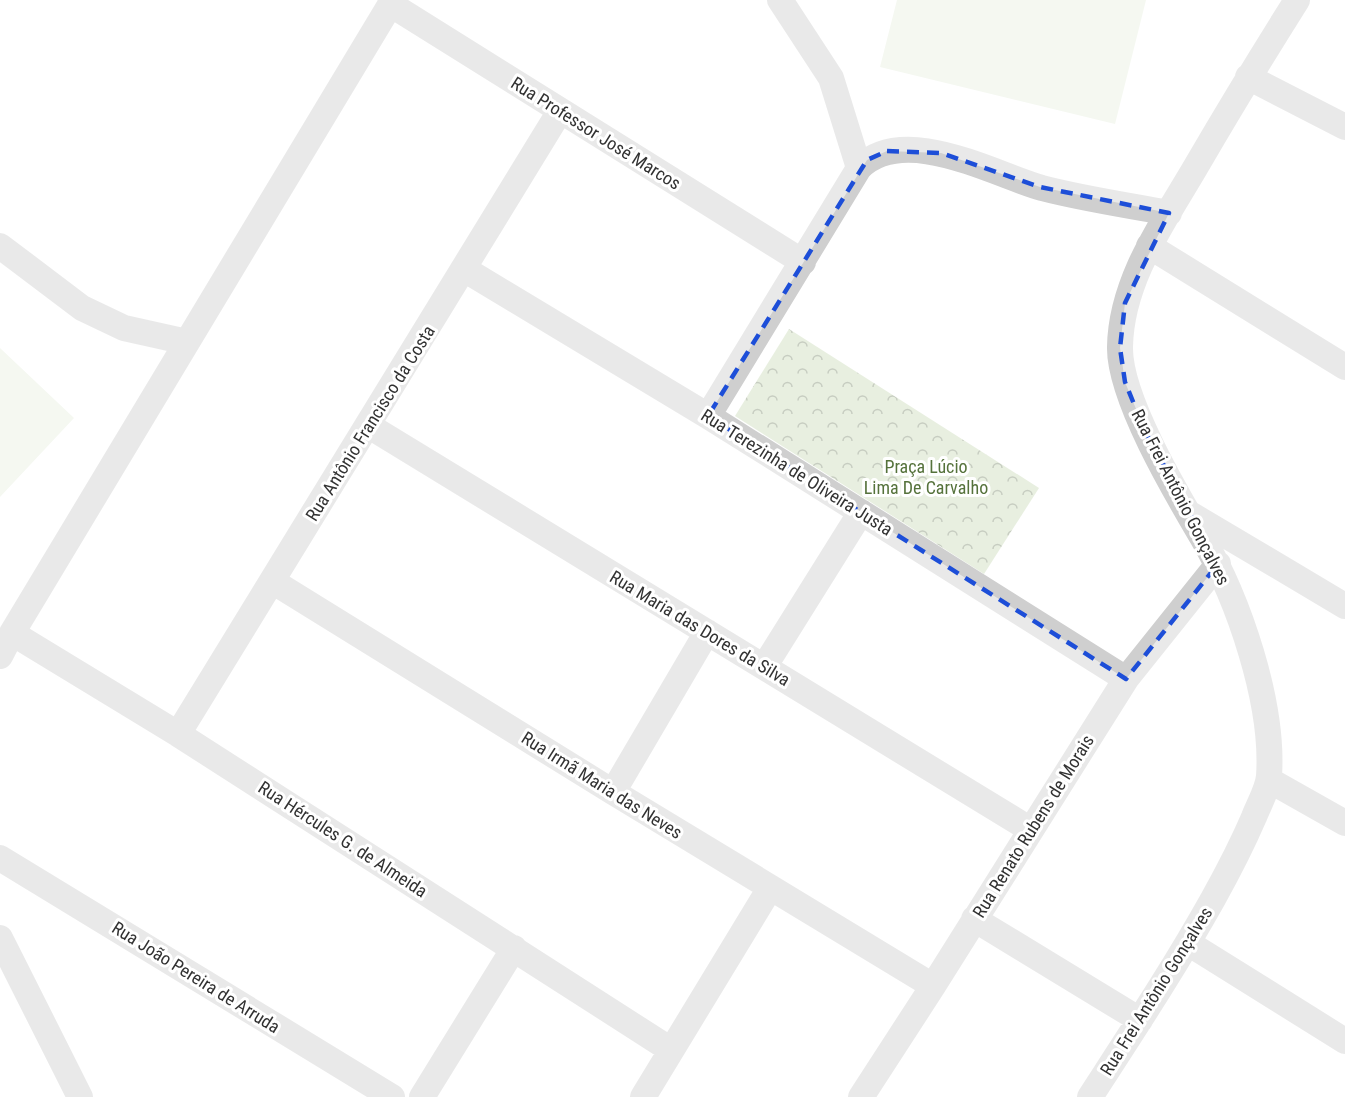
<svg xmlns="http://www.w3.org/2000/svg" width="1345" height="1097" font-family="'Roboto Condensed',sans-serif">
<style>
.grass{fill:#e8efe0}
.park{fill:url(#park-crowns)}
.lines{fill:none;stroke-linecap:round;stroke-linejoin:round}
.minor{stroke:#cfcfcf;stroke-width:26}
.marked{fill:none;stroke:#1d4ed8;stroke-width:4.5;stroke-dasharray:12 8;stroke-linejoin:round}
.labels{text-anchor:middle;dominant-baseline:central;stroke-width:6;stroke-linejoin:round;paint-order:stroke}
.street-label{font-size:18px;fill:#323232;stroke:#fff}
.park-label{font-size:18px;fill:#55723b;stroke:#fff}
</style>
<defs>
<pattern id="park-crowns" width="20" height="18" patternUnits="userSpaceOnUse" patternTransform="scale(1.5)"><rect width="20" height="18" fill="#e8efe0"/><path d="M2 6a3 3 0 1 1 6 0M12 15a3 3 0 1 1 6 0" fill="none" stroke="#c7cdc1"/></pattern>
</defs>
<rect width="100%" height="100%" fill="#fff"/>
<path class="grass" d="M 897,0 L 1146,0 L 1115,124 L 880,67 Z
M 0,348 L 74,418 L 0,497 Z"/>
<path class="park" d="M 789,329 L 1039,488 L 984,574 L 735,416 Z"/>
<g class="lines">
<path class="minor" d="M 780,0 L 831,78 L 859,168
M 390,4 L 803,262
M 1248,77 L 1345,127
M 0,246 L 82,308 L 124,328 L 187,342
M 1149,246 L 1345,367
M 464,269 L 708,416 L 1126,679
M 708,416 L 859,168 C 904,123 993,174 1042,188 C 1084,199 1127,205 1169,213
M 369,426 L 1031,830
M 1190,514 L 1345,606
M 272,581 L 613,792 L 933,986
M 12,633 L 178,734 L 671,1050
M 0,656 L 12,633 L 393,0
M 764,667 L 861,512
M 178,734 L 560,111
M 1269,780 L 1345,823
M 613,792 L 707,632
M 0,858 L 392,1097
M 974,919 L 1140,1020
M 0,938 L 80,1097
M 1188,943 L 1345,1041
M 422,1097 L 514,948
M 643,1097 L 770,888
M 861,1097 L 933,986 L 1126,679 L 1218,564
M 1090,1097 C 1132,1032 1175,967 1213,899 C 1228,872 1242,845 1254,817 C 1259,804 1268,789 1269,776 C 1274,703 1239,600 1202,537 C 1176,493 1119,397 1120,347 C 1121,279 1165,220 1198,163 C 1230,108 1263,54 1297,0"/>
</g>
<path d="M0 0H1345V1097H0ZM 887,151 L 941,153 L 1040,187 L 1169,213 L 1125,303 L 1120,348 L 1125,382 L 1145,431 L 1218,564 L 1126,679 L 708,416 L 867,160 Z" fill="#fff" fill-opacity=".55" fill-rule="evenodd"/>
<path class="marked" d="M 887,151 L 941,153 L 1040,187 L 1169,213 L 1125,303 L 1120,348 L 1125,382 L 1145,431 L 1218,564 L 1126,679 L 708,416 L 867,160 Z"/>
<g class="labels">
<g class="street-label">
<text transform="translate(596 133) rotate(32)">Rua Professor José Marcos</text>
<text transform="translate(370 423) rotate(-58)">Rua Antônio Francisco da Costa</text>
<text transform="translate(797 472) rotate(32)">Rua Terezinha de Oliveira Justa</text>
<text transform="translate(1181 497) rotate(63)">Rua Frei Antônio Gonçalves</text>
<text transform="translate(700 628) rotate(31)">Rua Maria das Dores da Silva</text>
<text transform="translate(602 785) rotate(32)">Rua Irmã Maria das Neves</text>
<text transform="translate(1033 826) rotate(-58)">Rua Renato Rubens de Morais</text>
<text transform="translate(343 839) rotate(33)">Rua Hércules G. de Almeida</text>
<text transform="translate(196 977) rotate(32)">Rua João Pereira de Arruda</text>
<text transform="translate(1156 991) rotate(-58)">Rua Frei Antônio Gonçalves</text>
</g>
<g class="park-label">
<text x="926" y="466">Praça Lúcio<tspan x="926" dy="21">Lima De Carvalho</tspan></text>
</g>
</g>
</svg>
